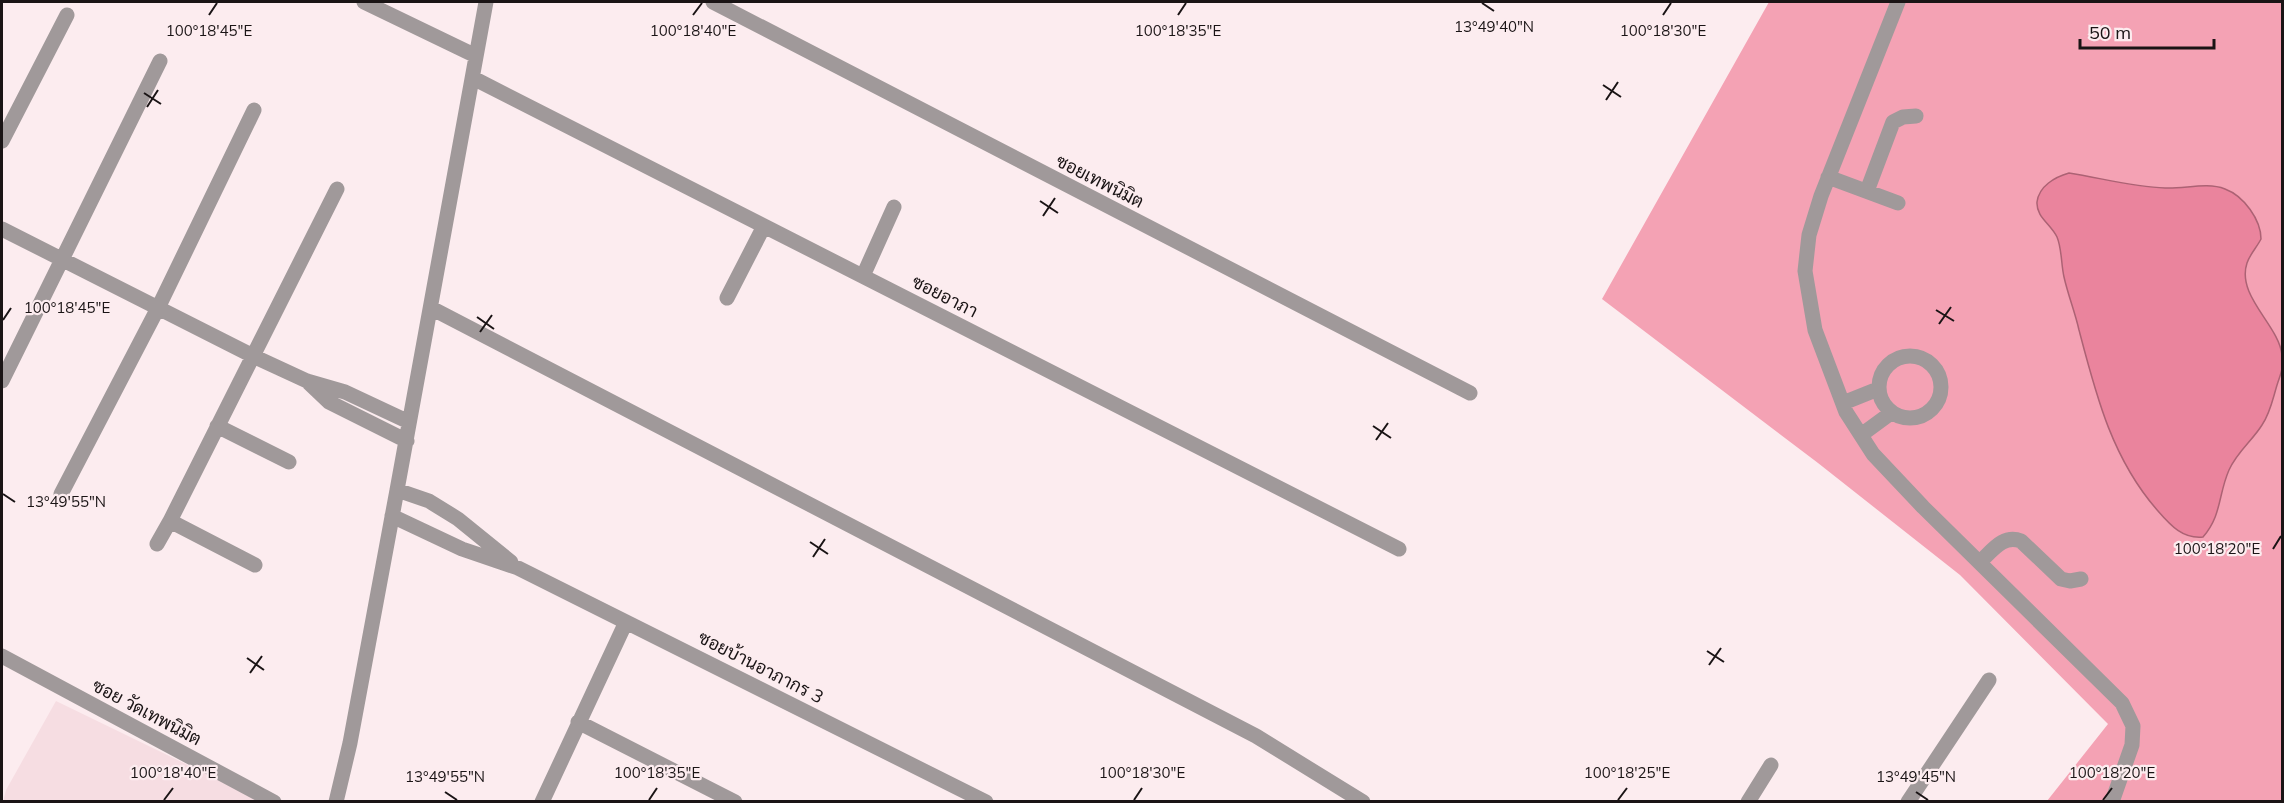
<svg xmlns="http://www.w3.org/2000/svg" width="2284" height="803" font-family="Mulish,Sarabun,sans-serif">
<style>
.built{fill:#f6dde2}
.green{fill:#f4a2b4}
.water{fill:#ea849d;stroke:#ac6274;stroke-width:1.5}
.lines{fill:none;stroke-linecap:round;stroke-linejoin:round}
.minor{stroke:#a0999a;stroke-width:15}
.ticks{fill:none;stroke:#1a1415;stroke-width:2}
.labels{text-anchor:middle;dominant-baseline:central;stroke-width:4.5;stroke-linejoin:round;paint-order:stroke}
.street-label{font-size:18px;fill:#1a1415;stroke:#fcecef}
.ticks-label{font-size:15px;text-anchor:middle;fill:#1a1415;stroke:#fcecef;stroke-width:4.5;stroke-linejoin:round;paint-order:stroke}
</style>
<rect width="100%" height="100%" fill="#fcecef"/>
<path class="built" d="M 56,701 L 262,801 L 3,802 L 6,790 Z"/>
<path class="green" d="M 1769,2 L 2282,2 L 2282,801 L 2047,801 L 2108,724 L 1960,575 L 1818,463 L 1602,299 Z"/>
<path class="water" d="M 2069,173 C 2101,178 2133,187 2165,188 C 2185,189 2207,182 2225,189 C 2244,196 2261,220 2261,239 C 2257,247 2250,254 2247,263 C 2236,296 2279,325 2282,355 C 2284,366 2281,373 2278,382 C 2273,397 2271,412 2262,425 C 2252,441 2237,452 2229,470 C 2218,495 2222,515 2203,537 C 2183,539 2171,526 2158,511 C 2112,459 2096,395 2079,330 C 2075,312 2068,295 2064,277 C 2061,264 2062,249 2057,237 C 2051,224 2036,217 2037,202 C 2039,186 2055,177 2069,173 Z"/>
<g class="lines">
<path class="minor" d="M 364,2 L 476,56
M 713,2 L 1470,393
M 1898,2 L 1821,196 L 1809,235 L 1805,271 L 1815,330 L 1846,412 L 1873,454 L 1923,507 L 2122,703 L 2133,726 L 2132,745 L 2112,802
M 473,78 L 1399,549
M 2,141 L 67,15
M 1828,177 L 1898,203
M 1867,191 L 1893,122 L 1903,117 L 1916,116
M 2,229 L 253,356 L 307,381 L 345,392 L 409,422
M 863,276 L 894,207
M 727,298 L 764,226
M 431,308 L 1256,736 L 1363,802
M1879 387a31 31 0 1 1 62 0a31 31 0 1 1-62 0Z
M 2,381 L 160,61
M 309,383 L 329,402 L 407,441
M 1843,403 L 1878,389
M 217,426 L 289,462
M 1861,435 L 1891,413
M 397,490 L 429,501 L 458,519 L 511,562
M 61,494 L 158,308 L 254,110
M 392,516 L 462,549 L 518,568 L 986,802
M 157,544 L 170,521
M 1980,562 C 1992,551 2003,534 2021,541 L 2061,579 L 2070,581 L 2081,579
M 255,565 L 170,521 L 337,189
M 2,656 L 274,802
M 578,722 L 735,802
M 336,802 L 350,743 L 397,490 L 486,2
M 542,802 L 626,622
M 1748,802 L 1771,765
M 1908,802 L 1989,680"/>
</g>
<path class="ticks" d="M 1482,3 L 1494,11M 209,15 L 217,3M 693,15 L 702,3M 1178,15 L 1186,3M 1663,15 L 1671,3M 1603,85 L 1621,97M 144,93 L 161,104M 1606,100 L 1618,82M 147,107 L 158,90M 1040,201 L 1058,213M 1043,216 L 1055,198M 1936,310 L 1954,321M 477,317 L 494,329M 3,320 L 11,308M 1939,324 L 1951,307M 480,332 L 492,315M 1373,426 L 1391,438M 1376,440 L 1388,423M 3,494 L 15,502M 810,542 L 828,554M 2273,549 L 2281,536M 813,557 L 825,539M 1707,651 L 1724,662M 247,658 L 264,670M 1709,665 L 1721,648M 250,673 L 262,656M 445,792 L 457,800M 1916,792 L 1928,800M 164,800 L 173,788M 649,800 L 657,788M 1134,800 L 1142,788M 1618,800 L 1627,788M 2103,800 L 2112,788"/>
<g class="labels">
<g class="street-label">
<text transform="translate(1100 181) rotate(27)">ซอยเทพนิมิต</text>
<text transform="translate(945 296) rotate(27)">ซอยอาภา</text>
<text transform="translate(761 667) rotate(27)">ซอยบ้านอาภากร 3</text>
<text transform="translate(147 712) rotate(28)">ซอย วัดเทพนิมิต</text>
</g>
</g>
<g class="ticks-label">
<text x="1494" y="32">13°49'40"N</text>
<text x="209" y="36">100°18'45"E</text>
<text x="693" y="36">100°18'40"E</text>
<text x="1178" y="36">100°18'35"E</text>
<text x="1663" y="36">100°18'30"E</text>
<text x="67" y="313">100°18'45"E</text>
<text x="66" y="507">13°49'55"N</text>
<text x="2217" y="554">100°18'20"E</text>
<text x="173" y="778">100°18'40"E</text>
<text x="657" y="778">100°18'35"E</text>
<text x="1142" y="778">100°18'30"E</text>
<text x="1627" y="778">100°18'25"E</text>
<text x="2112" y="778">100°18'20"E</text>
<text x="445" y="782">13°49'55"N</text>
<text x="1916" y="782">13°49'45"N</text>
</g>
<rect width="2284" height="803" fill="none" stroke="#1a1415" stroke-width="6"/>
<path d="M2080 39v9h134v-9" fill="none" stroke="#1a1415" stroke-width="3"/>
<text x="2089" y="39" font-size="18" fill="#1a1415" stroke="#fcecef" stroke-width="4.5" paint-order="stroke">50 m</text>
</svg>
